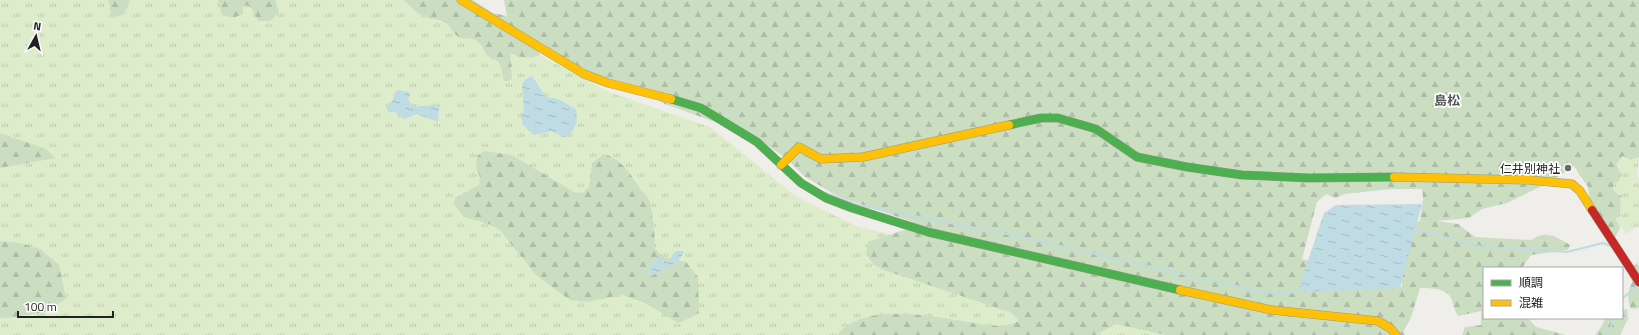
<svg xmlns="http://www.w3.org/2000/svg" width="1639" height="335" font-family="'Titillium Web','Noto Sans JP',sans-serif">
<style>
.grass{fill:url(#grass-tufts)}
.forest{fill:url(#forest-firs);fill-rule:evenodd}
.water{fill:url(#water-ripples)}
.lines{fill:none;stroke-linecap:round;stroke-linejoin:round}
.stream{stroke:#bfdbe3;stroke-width:2}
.fast-casing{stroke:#999a82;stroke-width:9}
.slow-casing{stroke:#999a82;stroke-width:9}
.jam-casing{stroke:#999a82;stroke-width:9}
.fast{stroke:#4caf50;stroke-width:8}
.slow{stroke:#ffc107;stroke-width:8}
.jam{stroke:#c62828;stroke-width:8}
.poi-dot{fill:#6a6968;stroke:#fff;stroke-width:1.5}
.labels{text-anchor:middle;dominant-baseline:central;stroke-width:3.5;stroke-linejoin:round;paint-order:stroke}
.poi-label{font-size:12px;fill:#222;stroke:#fff;text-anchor:end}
.neighbourhood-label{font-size:13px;font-weight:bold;fill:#555;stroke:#fff}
</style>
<defs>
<pattern id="grass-tufts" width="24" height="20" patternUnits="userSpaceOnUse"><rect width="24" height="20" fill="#ddeccb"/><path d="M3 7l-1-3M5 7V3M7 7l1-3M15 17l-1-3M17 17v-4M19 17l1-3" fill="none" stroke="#bdcaae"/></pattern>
<pattern id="forest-firs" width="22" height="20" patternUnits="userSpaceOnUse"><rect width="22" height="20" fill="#cbdec1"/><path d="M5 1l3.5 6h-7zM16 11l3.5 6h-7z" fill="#aebea6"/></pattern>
<pattern id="water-ripples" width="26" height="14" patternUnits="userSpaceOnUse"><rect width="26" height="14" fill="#bfdbe3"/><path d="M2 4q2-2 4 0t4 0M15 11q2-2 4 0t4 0" fill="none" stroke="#a4bcc2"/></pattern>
</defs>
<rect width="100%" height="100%" fill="#f0eeeb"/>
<path class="grass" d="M 0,0 L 446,0 L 532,51 L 609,92 L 710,127 L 796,196 L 856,226 L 1091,283 L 1319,335 L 0,335 Z
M 1623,156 L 1631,160 L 1639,157 L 1637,175 L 1639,179 L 1639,228 L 1638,226 L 1626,234 L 1622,227 L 1620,228 L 1616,219 L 1620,216 L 1621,196 L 1613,190 L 1614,184 L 1621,173 L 1619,166 L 1615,164 Z"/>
<path class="forest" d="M 108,0 L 130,0 L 124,14 L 113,18 C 109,11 111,6 108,0 Z
M 218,0 L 275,0 L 279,12 L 271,21 L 258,21 L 252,9 L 247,5 L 243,6 L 243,14 C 235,18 231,18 222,15 Z
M 403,0 L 473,0 L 493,13 L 507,16 L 504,0 L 1639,0 L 1639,157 L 1631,160 L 1623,156 L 1616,164 L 1621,173 L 1619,181 L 1614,184 L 1613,190 L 1621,196 L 1620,216 L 1616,219 L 1620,228 L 1615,237 L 1590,201 L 1588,187 L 1574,166 L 1550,182 L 1507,203 L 1482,209 L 1469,218 L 1437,221 L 1458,224 L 1475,237 L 1532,240 C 1545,229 1558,238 1570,245 L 1568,250 L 1531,255 L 1522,268 L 1484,268 L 1484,318 L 1528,318 L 1536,327 L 1566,335 L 1462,335 L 1465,327 L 1481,325 L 1481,311 L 1458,316 C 1454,310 1454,305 1451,298 C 1445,287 1431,289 1420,288 L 1411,318 L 1403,332 L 1405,335 L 1166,335 L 1116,324 L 1096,335 L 838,335 C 840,330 844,328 849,325 C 878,305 935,317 968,322 C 986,325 1003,329 1019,321 L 1012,313 L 884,270 L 873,264 L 866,254 L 868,242 L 910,228 L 913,222 L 837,196 L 804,176 L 787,159 L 754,136 L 665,104 L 623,83 L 589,74 L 538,50 L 540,55 C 528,60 521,57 510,53 L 512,78 L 509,81 L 504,81 L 500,64 L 497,60 C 484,58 486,49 478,42 C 473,36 467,40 461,38 C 453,35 452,27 446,23 C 439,18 429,20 422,16 C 416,12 409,5 403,0 ZM 1391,189 L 1422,189 L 1423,199 L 1420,221 L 1411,225 L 1401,260 L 1402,287 L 1392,286 L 1302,259 L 1317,202 L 1326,194 L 1335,198 L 1345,194 Z
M 0,133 L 46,149 L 55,158 L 0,168 Z
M 484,151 L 512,155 L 574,192 L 583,193 L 589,187 L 592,163 L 604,154 C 622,159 631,175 641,190 C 644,193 649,198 650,203 C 653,218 655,233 655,249 L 664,257 L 686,262 L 698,277 L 699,313 L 679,323 L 643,302 L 622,295 L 587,302 L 570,300 L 536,275 L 500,230 L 489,224 L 464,217 L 454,204 L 455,198 L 479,185 L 480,177 L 476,168 L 477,156 Z
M 0,241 L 20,243 L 40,249 L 59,265 L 66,299 L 46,312 L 6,318 L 0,317 Z
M 1637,263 L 1639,266 L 1639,308 L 1631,309 C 1625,294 1630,287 1636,274 L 1633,267 Z
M 1627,309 L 1628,319 L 1620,335 L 1595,335 L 1601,327 L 1606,318 L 1622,318 L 1622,310 Z"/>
<path class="water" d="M 532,76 L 546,97 L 558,99 L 576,109 C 578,121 576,127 569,136 L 563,137 L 551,131 L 534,135 L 523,125 L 521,117 L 524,109 L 522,84 L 526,79 Z
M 398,90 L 409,92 L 410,96 L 408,99 L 413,107 L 434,105 L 439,107 L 438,122 L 417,114 L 404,119 L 394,111 L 390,113 L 387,110 L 387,106 L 393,100 L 394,94 Z
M 1422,204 L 1400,288 L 1302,292 L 1300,284 L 1324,213 L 1336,205 Z
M 676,251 L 682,251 L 684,253 L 677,262 L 652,276 L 649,271 L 652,263 L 655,262 L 657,257 L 661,258 L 664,263 L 670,261 L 672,255 Z"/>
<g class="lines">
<path class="stream" d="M 823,192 L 858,205 L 1012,235 L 1267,293 L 1290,293 L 1304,287
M 1414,229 L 1482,247 L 1567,252 L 1603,243 L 1611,246
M 1630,275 L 1637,286
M 1622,299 L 1638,285
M 1609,335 L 1613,318"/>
<g class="fast-casing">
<path id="fast" d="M 671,99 L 701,108 L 757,142 L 801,183 L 826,198 L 852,208 L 928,232 L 1180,290
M 1009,125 L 1041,118 L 1058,118 L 1096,129 L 1137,157 L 1187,167 L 1242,175 L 1309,178 L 1394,177"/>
</g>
<g class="slow-casing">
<path id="slow" d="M 461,0 L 584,74 L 608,83 L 671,99
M 781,165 L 799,147 L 821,159 L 863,157 L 1009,125
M 1394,177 L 1529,180 L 1572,184 L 1580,191 L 1592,210
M 1180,290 L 1272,310 L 1378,321 L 1390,328 L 1396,335"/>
</g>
<g class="jam-casing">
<path id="jam" d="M 1592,210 L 1639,282"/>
</g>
<use href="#fast" class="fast"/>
<use href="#slow" class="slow"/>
<use href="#jam" class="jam"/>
</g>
<circle class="poi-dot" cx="1568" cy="168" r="4"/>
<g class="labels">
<g class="poi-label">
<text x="1560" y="168">仁井別神社</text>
</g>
<g class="neighbourhood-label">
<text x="1447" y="100">島松</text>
</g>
</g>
<rect x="1483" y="267" width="140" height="52" fill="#ffffff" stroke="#a7a7a7"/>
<rect x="1491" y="280" width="20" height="6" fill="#4caf50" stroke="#a7a7a7"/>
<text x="1519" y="287" font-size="12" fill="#222222">順調</text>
<rect x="1491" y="300" width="20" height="6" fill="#ffc107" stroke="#a7a7a7"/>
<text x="1519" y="307" font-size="12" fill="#222222">混雑</text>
<g transform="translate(36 36) rotate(8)" stroke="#ffffff" stroke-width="3" paint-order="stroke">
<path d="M0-3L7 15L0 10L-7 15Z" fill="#222222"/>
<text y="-6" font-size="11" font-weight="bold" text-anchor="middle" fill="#222222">N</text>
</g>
<path d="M18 311v6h95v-6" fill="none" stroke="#222222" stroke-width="2"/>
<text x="24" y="311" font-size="12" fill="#222222" stroke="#ffffff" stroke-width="3" paint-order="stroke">100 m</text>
</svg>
